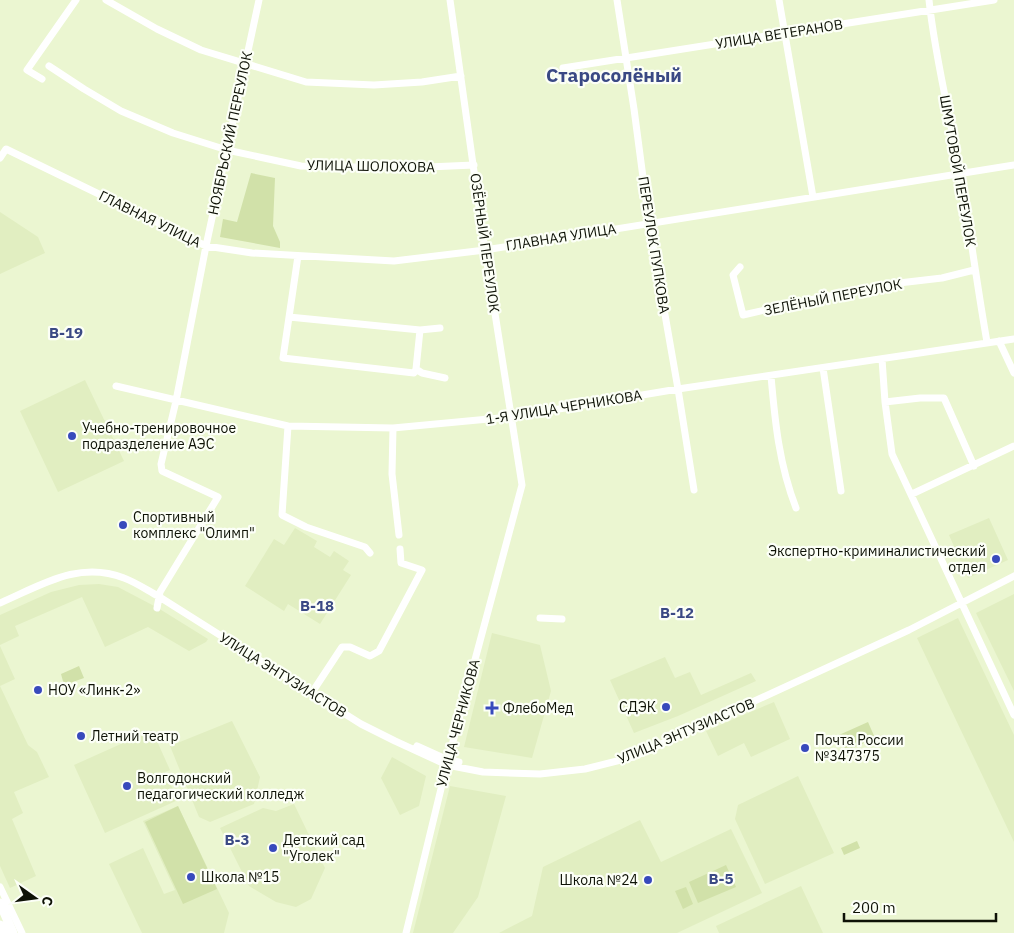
<svg xmlns="http://www.w3.org/2000/svg" width="1014" height="933" font-family="'IBM Plex Sans',sans-serif">
<style>
.built{fill:#e1eec1}
.green{fill:#d1e1a9}
.lines{fill:none;stroke-linecap:round;stroke-linejoin:round}
.minor{stroke:#fff;stroke-width:7}
.major{stroke:#fff;stroke-width:9}
.poi-dot{fill:#384abc;stroke:#fcfff7;stroke-width:2}
.labels{text-anchor:middle;dominant-baseline:central;stroke-width:4.5;stroke-linejoin:round;paint-order:stroke}
.street-label{font-size:14px;fill:#0e1206;stroke:#fcfff7}
.poi-label{font-size:14px;fill:#0e1206;stroke:#fcfff7;text-anchor:start}
.neighbourhood-label{font-size:15px;font-weight:bold;fill:#3a4984;stroke:#fcfff7}
.district-label{font-size:19px;font-weight:bold;fill:#3a4984;stroke:#fcfff7}
</style>
<rect width="100%" height="100%" fill="#ebf6d1"/>
<path class="built" d="M 0,212 L 38,237 L 45,253 L 0,274 Z
M 85,380 L 124,461 L 58,492 L 20,411 Z
M 989,518 L 1008,560 L 968,578 L 949,535 Z
M 295,528 L 317,541 L 314,547 L 330,557 L 334,551 L 349,561 L 343,570 L 351,575 L 320,624 L 288,604 L 284,611 L 245,586 L 274,539 L 284,545 Z
M 99,584 L 118,587 L 158,608 L 208,639 L 206,642 L 189,651 L 148,627 L 105,647 L 82,597 L 15,626 L 19,636 L 0,645 L 0,615 L 51,592 L 79,585 Z
M 1014,594 L 1014,691 L 976,613 Z
M 958,618 L 1014,735 L 1014,842 L 917,638 Z
M 492,633 L 540,645 L 551,691 L 532,758 L 464,747 Z
M 0,646 L 15,679 L 0,686 Z
M 665,657 L 675,678 L 690,672 L 701,695 L 751,673 L 756,681 L 678,716 L 634,733 L 610,680 Z
M 0,686 L 28,745 L 37,752 L 49,777 L 14,792 L 23,813 L 12,819 L 36,876 L 10,888 L 0,866 Z
M 774,702 L 790,739 L 751,757 L 744,743 L 718,756 L 706,731 Z
M 232,721 L 260,777 L 254,804 L 210,822 L 199,817 L 170,746 Z
M 152,730 L 170,770 L 165,772 L 178,800 L 105,833 L 74,765 Z
M 392,757 L 426,776 L 419,806 L 400,815 L 381,778 Z
M 798,776 L 834,853 L 765,884 L 735,819 L 738,805 Z
M 450,786 L 506,796 L 478,897 L 453,933 L 413,933 Z
M 294,804 L 325,868 L 311,899 L 296,907 L 276,902 L 249,886 L 220,828 L 263,808 L 276,811 Z
M 178,806 L 229,913 L 224,933 L 142,933 L 109,864 L 143,848 L 164,894 L 175,890 L 143,821 Z
M 640,820 L 661,862 L 731,829 L 762,893 L 677,933 L 499,933 L 532,916 L 543,867 Z
M 801,886 L 823,933 L 719,933 L 716,926 Z"/>
<path class="green" d="M 251,173 L 275,178 L 273,226 L 280,242 L 280,248 L 220,237 L 223,219 L 237,222 Z
M 79,666 L 84,678 L 64,685 L 61,674 Z
M 868,722 L 875,738 L 846,751 L 839,735 Z
M 178,806 L 217,889 L 183,904 L 145,822 Z
M 857,841 L 860,848 L 844,855 L 841,848 Z
M 726,865 L 736,887 L 698,903 L 689,882 Z
M 686,887 L 693,904 L 683,909 L 675,891 Z"/>
<g class="lines">
<path class="minor" d="M 106,0 L 157,29 L 201,50 L 306,82 L 374,85 L 422,82 L 461,76
M 617,0 L 634,109 L 649,223 L 678,389 L 694,490
M 779,0 L 813,197
M 929,0 C 935,58 950,115 960,173 C 970,229 977,286 987,342
M 49,66 L 84,89 L 121,111 L 173,133 L 227,150 L 301,166 L 405,168 L 474,165
M 563,68 L 994,0
M 42,79 L 27,70 L 76,0
M 0,158 L 6,149 L 206,246 L 252,253 L 394,261 L 485,250 L 1014,165
M 740,267 L 733,275 L 743,315 L 809,300 L 899,283 L 942,278 L 974,270
M 289,317 L 420,330 L 416,369 L 414,373 L 283,358 L 298,256
M 420,330 L 440,328
M 999,341 L 1014,373
M 882,359 L 885,402 L 892,454 L 1014,715
M 823,368 L 841,491
M 416,369 L 422,373 L 445,378
M 771,376 C 775,422 779,464 796,508
M 116,386 L 288,426 L 393,428 L 511,417 L 678,389 L 1014,339
M 885,402 L 920,398 L 944,398 L 974,466
M 288,426 L 282,515 L 306,527 L 365,547 L 370,553
M 393,428 L 392,474 L 399,535
M 912,494 L 1014,446
M 0,603 C 40,586 78,560 124,578 C 135,582 147,590 158,596 L 361,724 L 395,741 L 447,765 L 483,772 L 540,774 L 585,769 L 633,757 L 909,630 L 1014,576
M 157,608 L 160,592 L 218,497 L 162,471 L 161,464 L 176,401 L 206,246 L 259,0
M 540,618 L 562,619
M 315,688 L 342,647 L 350,647 L 370,656 L 379,651 L 422,570 L 401,563 L 400,549
M 417,746 L 448,760 L 459,762
M 0,887 L 22,933
M 406,933 L 448,760 L 522,485 L 485,250 L 450,0"/>
<path class="major" d="M 0,903 L 13,933
M 0,925 L 4,933"/>
</g>
<g class="poi-dot">
<circle cx="72" cy="436" r="5"/>
<circle cx="123" cy="525" r="5"/>
<circle cx="996" cy="559" r="5"/>
<circle cx="38" cy="690" r="5"/>
<circle cx="666" cy="707" r="5"/>
<path d="M489.5 700.5h5v5h5v5h-5v5h-5v-5h-5v-5h5z"/>
<circle cx="81" cy="736" r="5"/>
<circle cx="805" cy="748" r="5"/>
<circle cx="127" cy="786" r="5"/>
<circle cx="273" cy="848" r="5"/>
<circle cx="191" cy="877" r="5"/>
<circle cx="648" cy="880" r="5"/>
</g>
<g class="labels">
<g class="street-label">
<text transform="translate(779 34) rotate(-9)">УЛИЦА ВЕТЕРАНОВ</text>
<text transform="translate(230 133) rotate(-78)">НОЯБРЬСКИЙ ПЕРЕУЛОК</text>
<text transform="translate(371 166) rotate(1)">УЛИЦА ШОЛОХОВА</text>
<text transform="translate(958 171) rotate(80)">ШМУТОВОЙ ПЕРЕУЛОК</text>
<text transform="translate(150 219) rotate(26)">ГЛАВНАЯ УЛИЦА</text>
<text transform="translate(561 237) rotate(-9)">ГЛАВНАЯ УЛИЦА</text>
<text transform="translate(485 243) rotate(82)">ОЗЁРНЫЙ ПЕРЕУЛОК</text>
<text transform="translate(654 245) rotate(81)">ПЕРЕУЛОК ПУПКОВА</text>
<text transform="translate(833 297) rotate(-11)">ЗЕЛЁНЫЙ ПЕРЕУЛОК</text>
<text transform="translate(564 407) rotate(-9)">1-Я УЛИЦА ЧЕРНИКОВА</text>
<text transform="translate(283 675) rotate(32)">УЛИЦА ЭНТУЗИАСТОВ</text>
<text transform="translate(458 723) rotate(-75)">УЛИЦА ЧЕРНИКОВА</text>
<text transform="translate(686 731) rotate(-23)">УЛИЦА ЭНТУЗИАСТОВ</text>
</g>
<g class="poi-label">
<text x="82" y="428">Учебно-тренировочное<tspan x="82" dy="16">подразделение АЭС</tspan></text>
<text x="133" y="517">Спортивный<tspan x="133" dy="16">комплекс "Олимп"</tspan></text>
<text x="986" y="551" text-anchor="end">Экспертно-криминалистический<tspan x="986" dy="16">отдел</tspan></text>
<text x="48" y="690">НОУ «Линк-2»</text>
<text x="656" y="707" text-anchor="end">СДЭК</text>
<text x="503" y="708">ФлебоМед</text>
<text x="91" y="736">Летний театр</text>
<text x="815" y="740">Почта России<tspan x="815" dy="16">№347375</tspan></text>
<text x="137" y="778">Волгодонский<tspan x="137" dy="16">педагогический колледж</tspan></text>
<text x="283" y="840">Детский сад<tspan x="283" dy="16">"Уголек"</tspan></text>
<text x="201" y="877">Школа №15</text>
<text x="638" y="880" text-anchor="end">Школа №24</text>
</g>
<g class="neighbourhood-label">
<text x="66" y="332">В-19</text>
<text x="317" y="605">В-18</text>
<text x="677" y="612">В-12</text>
<text x="237" y="839">В-3</text>
<text x="721" y="878">В-5</text>
</g>
<g class="district-label">
<text x="614" y="75">Староcолёный</text>
</g>
</g>
<g transform="translate(35 898) rotate(104)" stroke="#fcfff7" stroke-width="4" paint-order="stroke">
<path d="M0-4L9 19L0 12L-9 19Z" fill="#0e1206"/>
<text y="-8" font-size="14" font-weight="bold" text-anchor="middle" fill="#0e1206">С</text>
</g>
<path d="M844 913v8h152v-8" fill="none" stroke="#0e1206" stroke-width="2.5"/>
<text x="852" y="913" font-size="15" fill="#0e1206" stroke="#fcfff7" stroke-width="4" paint-order="stroke">200 m</text>
</svg>
